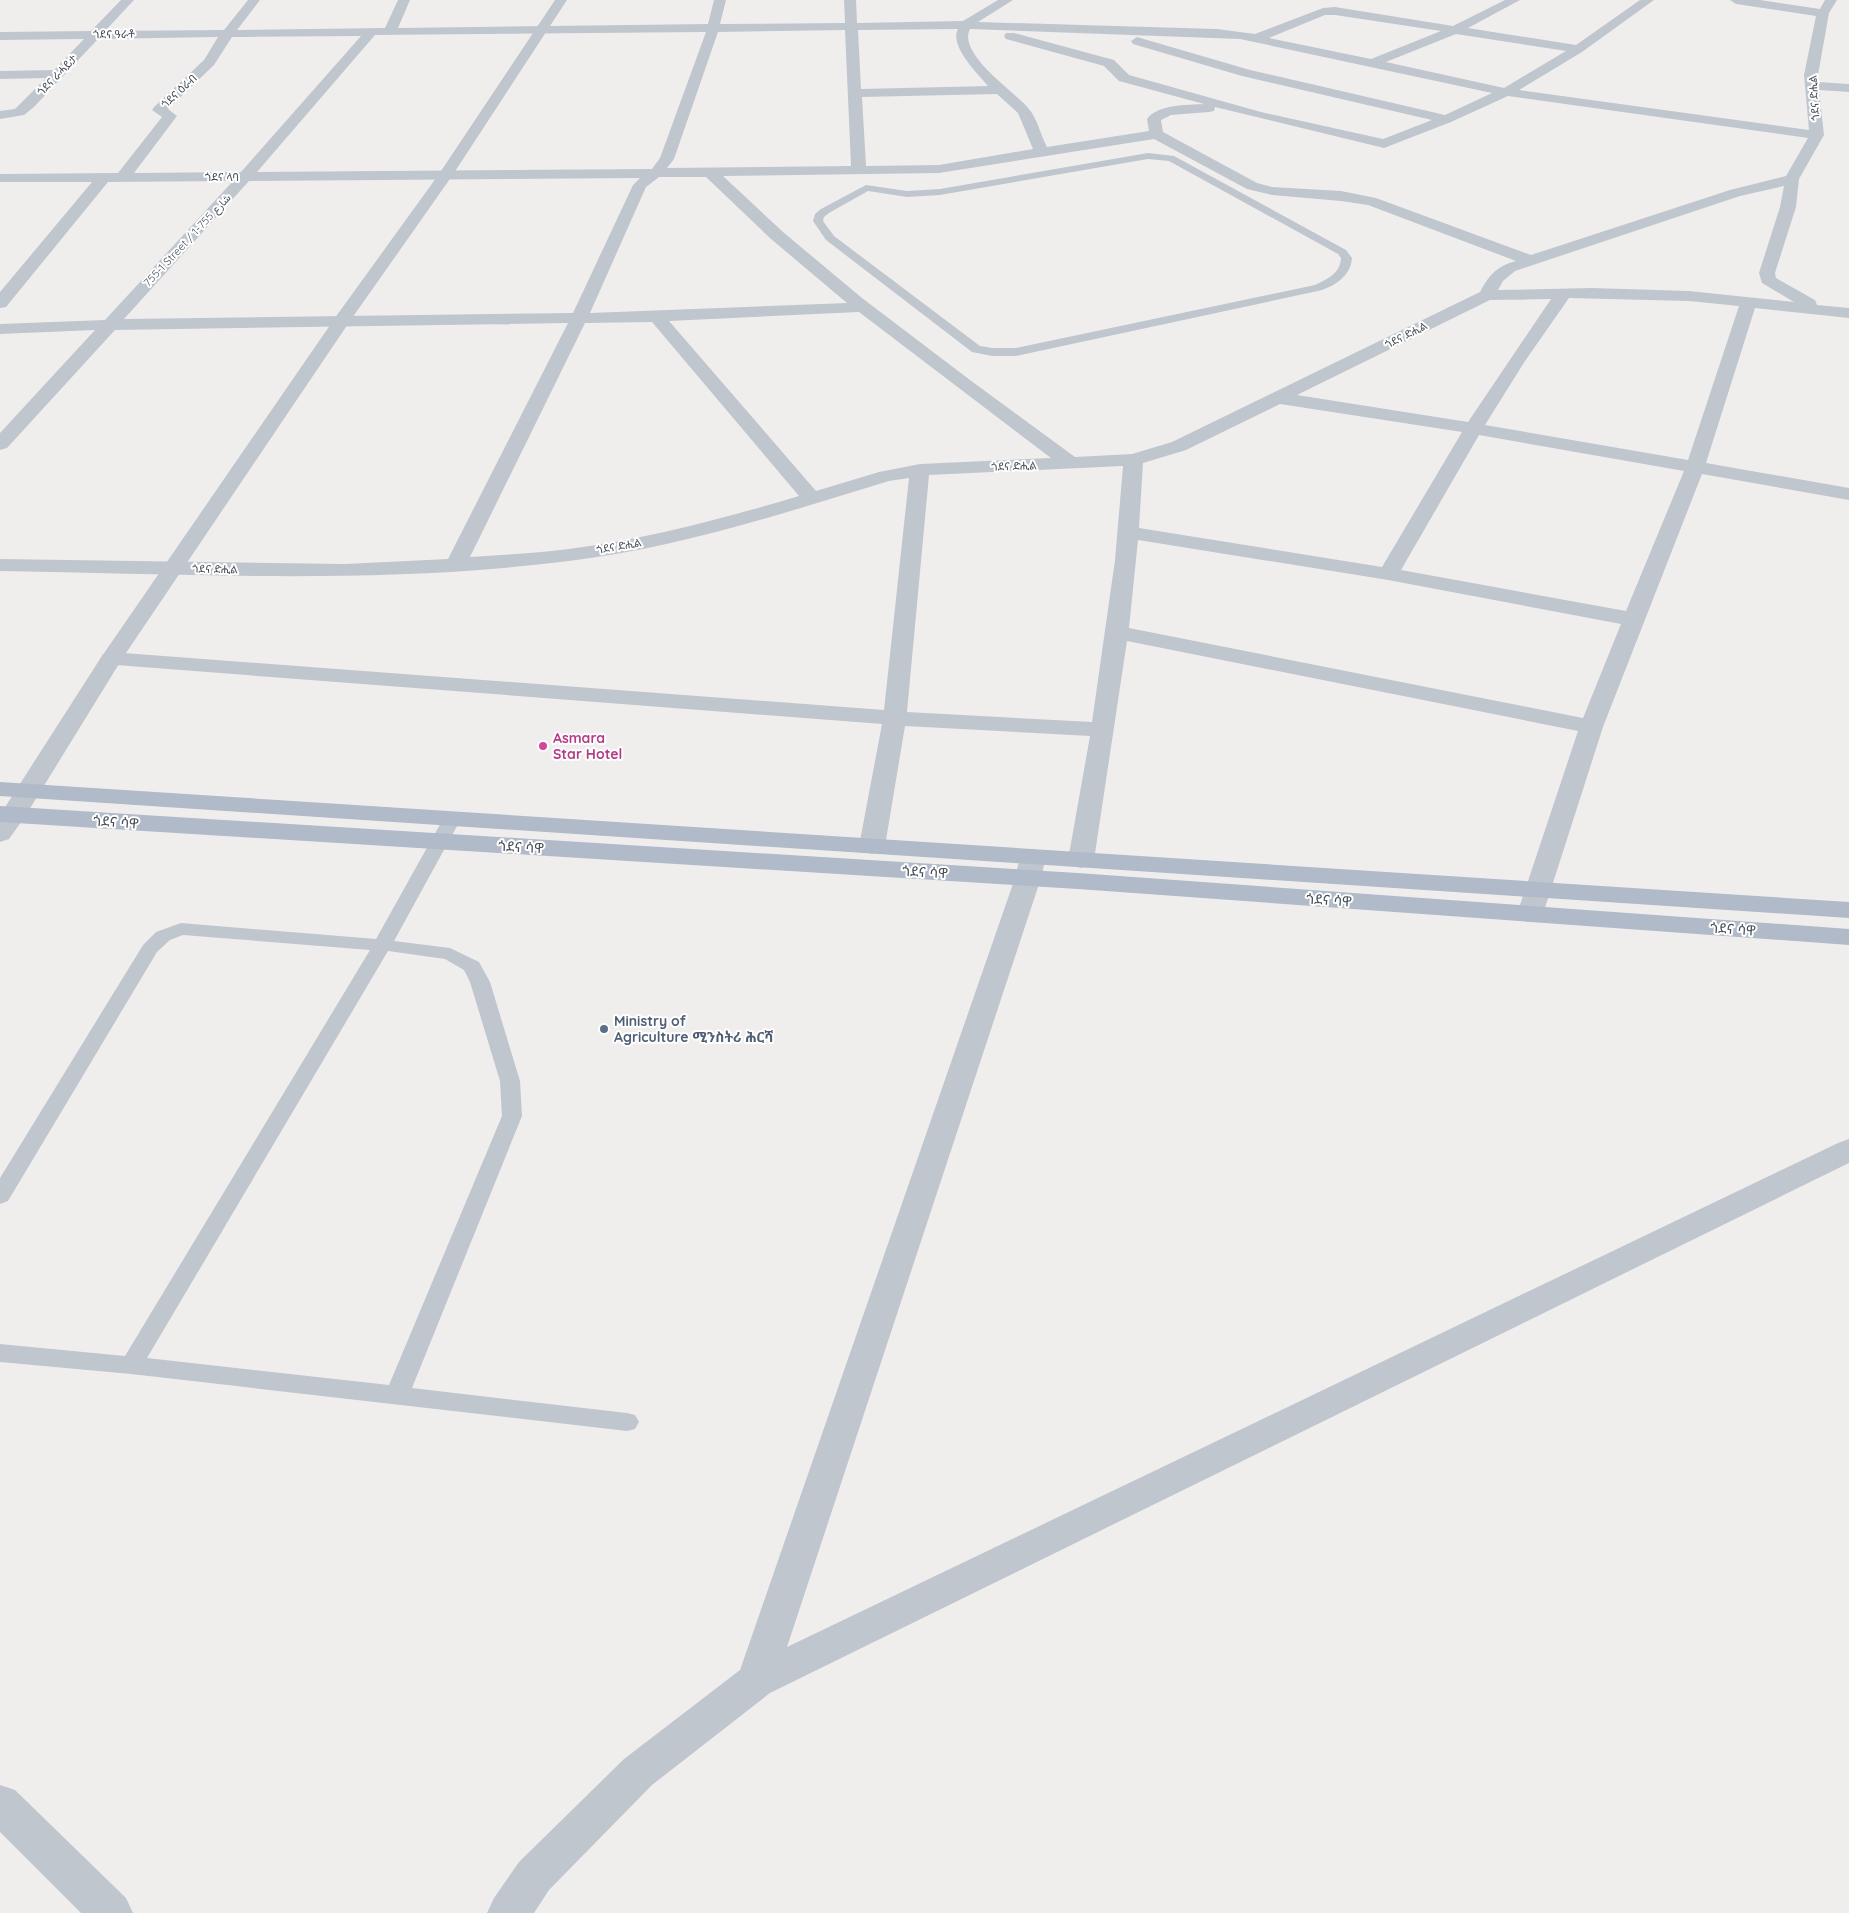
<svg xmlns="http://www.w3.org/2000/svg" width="1849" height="1913" font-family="Quicksand,Vazirmatn,'Noto Sans Ethiopic',sans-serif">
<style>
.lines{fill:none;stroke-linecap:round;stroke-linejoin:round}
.service{fill:#c0c6ce;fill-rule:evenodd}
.minor{fill:#c0c6ce;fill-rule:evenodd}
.tertiary{fill:#c0c6ce;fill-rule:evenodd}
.primary{fill:#b0bac9;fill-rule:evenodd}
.hotel-dot{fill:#d1479c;stroke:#fff;stroke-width:2}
.service-dot{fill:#5c6f8a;stroke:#fff;stroke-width:2}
.labels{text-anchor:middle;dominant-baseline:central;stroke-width:4;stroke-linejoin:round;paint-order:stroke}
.far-street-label{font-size:11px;fill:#484f58;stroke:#fff}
.hotel-label{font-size:14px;font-weight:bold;fill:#b23c85;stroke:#fff;text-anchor:start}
.street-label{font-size:14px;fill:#484f58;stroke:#fff}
.service-label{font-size:14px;font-weight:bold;fill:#4e5e75;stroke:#fff;text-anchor:start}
</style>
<rect width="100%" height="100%" fill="#f0eeed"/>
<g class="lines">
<path class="service" d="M 1148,153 L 1174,156 L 1346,250 L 1352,258 C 1351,276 1334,287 1318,291 L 1016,356 L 992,356 L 972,352 L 826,240 L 813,221 L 815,214 L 821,209 L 866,185 L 907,191 L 940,189 ZM 1148,159 L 1169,161 L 1338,254 L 1341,258 C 1340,274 1327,279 1315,285 L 1016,348 L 992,348 L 980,346 L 834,236 L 823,221 L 824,217 L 829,213 L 868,191 L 907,197 L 940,195 Z
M 452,814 L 458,815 L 461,819 L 394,941 L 450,948 L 479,962 L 490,982 L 520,1081 L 522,1116 L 412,1388 L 627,1413 L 635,1415 L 639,1422 L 635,1429 L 627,1431 L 131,1374 L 0,1362 L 0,1344 L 125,1356 L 370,950 L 183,935 L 170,940 L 157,952 L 8,1201 L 0,1204 L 0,1178 L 143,945 L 156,932 L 181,923 L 376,939 L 443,819 L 446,815 ZM 388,951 L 445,959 L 464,970 L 470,982 L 500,1081 L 502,1116 L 389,1385 L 147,1358 Z"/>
<path class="minor" d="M 121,0 L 134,0 L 105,31 L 224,30 L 248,0 L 260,0 L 237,30 L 385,28 L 398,0 L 410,0 L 398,28 L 708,24 L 714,0 L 726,0 L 720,24 L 845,23 L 844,0 L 856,0 L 857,23 L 963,21 L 998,0 L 1013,0 L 978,22 L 1217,29 L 1255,34 L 1323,8 L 1335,7 L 1453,26 L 1505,0 L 1520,0 L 1468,28 L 1576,45 L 1640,0 L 1654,0 L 1582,52 L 1519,90 L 1809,130 L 1804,75 L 1816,16 L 1736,4 L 1730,0 L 1760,0 L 1820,9 L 1825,0 L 1837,0 L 1829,13 L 1818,75 L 1818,82 L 1849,84 L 1849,92 L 1819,90 L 1824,135 L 1799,179 L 1796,207 L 1775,273 L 1776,278 L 1815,300 L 1817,305 L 1849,308 L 1849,318 L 1755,308 L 1706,463 L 1849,488 L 1849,500 L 1702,474 L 1603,727 L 1543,914 L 1539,920 L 1530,922 L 1521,920 L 1517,914 L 1578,731 L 1127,641 L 1094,860 L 1090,865 L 1081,868 L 1072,865 L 1068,860 L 1090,736 L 905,726 L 885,846 L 881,851 L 872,854 L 863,851 L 859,846 L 882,724 L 103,664 L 100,659 L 103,654 L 111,652 L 884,710 L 909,478 L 889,481 C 784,513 679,548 569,561 C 381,585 189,574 0,571 L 0,559 L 345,564 L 448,559 L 568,323 L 115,330 L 7,448 L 0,450 L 0,433 L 95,330 L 0,334 L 0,324 L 105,320 L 233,181 L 108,182 L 6,307 L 0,308 L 0,292 L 92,182 L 0,182 L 0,174 L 118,173 L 162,117 L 152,110 L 154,107 L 204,60 L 218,37 L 98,39 L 34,107 L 24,115 L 0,119 L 0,111 L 15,109 L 46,78 L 0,79 L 0,71 L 54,70 L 84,39 L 0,40 L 0,32 L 91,31 ZM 1325,15 L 1335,15 L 1441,31 L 1371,59 L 1269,38 ZM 958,29 C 949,46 977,73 988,86 L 861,89 L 858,30 ZM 970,29 L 1240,39 L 1492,93 L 1445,115 L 1250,70 L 1137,37 L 1131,41 L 1133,44 L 1242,76 L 1432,120 L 1383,139 L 1261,112 L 1129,75 L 1114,60 L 1014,33 L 1006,33 L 1004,36 L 1006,39 L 1104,66 L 1119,81 L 1204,104 C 1187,105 1158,104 1147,119 L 1149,131 L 1047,147 C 1041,136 1037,118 1029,109 C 1015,92 957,54 970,29 ZM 845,30 L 851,166 L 667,168 L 674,159 L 718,32 ZM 706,32 L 660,158 L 652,169 L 257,172 L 375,35 ZM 1456,34 L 1566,51 L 1504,88 L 1386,62 ZM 361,36 L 241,172 L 134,173 L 177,116 L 168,109 L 214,65 L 232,37 ZM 997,94 L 1018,113 L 1033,149 L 939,165 L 866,166 L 862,97 ZM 1508,96 L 1808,138 L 1786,176 L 1730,190 L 1531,255 L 1376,198 L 1341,191 L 1272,187 L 1257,183 L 1163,132 L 1161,120 L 1171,115 L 1209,112 L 1214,111 L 1215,107 L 1384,148 L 1451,122 ZM 1154,139 L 1247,189 L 1272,195 L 1341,201 L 1368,205 L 1516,261 C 1497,266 1489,275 1480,292 L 1172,442 L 1132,454 L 1075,457 L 970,380 L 862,298 L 783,232 L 723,176 L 939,173 ZM 659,177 L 706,177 L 771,239 L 847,303 L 590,313 L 646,187 ZM 640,178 L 633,185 L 573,313 L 124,319 L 249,181 ZM 1784,186 L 1780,207 L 1759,273 L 1762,283 L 1794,302 L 1689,291 L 1592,288 L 1498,290 L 1503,281 L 1515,271 L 1740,196 ZM 1569,298 L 1689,301 L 1739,306 L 1688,460 L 1485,425 L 1525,361 ZM 1551,299 L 1468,422 L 1297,395 L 1490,300 ZM 859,312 L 1051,458 L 920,464 L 879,472 L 816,491 L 669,321 ZM 652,322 L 799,496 C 724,518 648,539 569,549 C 536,553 503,555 470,557 L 585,323 ZM 1280,404 L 1462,432 L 1382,567 L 1139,528 L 1143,463 L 1186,450 ZM 1479,435 L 1684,471 L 1626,611 L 1401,570 ZM 1123,466 L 1115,560 L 1092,722 L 907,712 L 929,475 ZM 1138,540 L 1388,580 L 1621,624 L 1583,718 L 1129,628 Z
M 13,807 L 22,810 L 26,815 L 9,839 L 0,842 L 0,816 L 4,810 Z
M 1033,849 L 1042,852 L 1046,857 L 1041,878 L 787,1647 L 1838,1143 L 1849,1139 L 1849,1163 L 770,1693 L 652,1785 L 549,1890 L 534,1913 L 487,1913 L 494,1898 L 519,1862 L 624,1759 L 740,1670 L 1015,878 L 1020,857 L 1024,852 Z
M 0,1785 L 15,1790 L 126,1898 L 133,1913 L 81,1913 L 0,1832 Z"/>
<path class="tertiary" d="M 555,0 L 567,0 L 452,176 L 350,321 L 122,659 L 26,815 L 22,820 L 13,823 L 4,820 L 0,815 L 100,659 L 337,315 L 439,174 Z"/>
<path class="primary" d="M 0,782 L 1849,902 L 1849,918 L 0,796 Z
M 0,806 L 1078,873 L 1849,929 L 1849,945 L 1078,889 L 0,822 Z"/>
</g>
<circle class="hotel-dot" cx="543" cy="746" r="5"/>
<circle class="service-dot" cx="604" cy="1029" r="5"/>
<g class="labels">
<g class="far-street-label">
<text transform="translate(114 34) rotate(-1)">ጎደና ዓራቶ</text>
<text transform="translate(57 75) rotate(-46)">ጎደና ራሓይታ</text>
<text transform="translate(179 91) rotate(-43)">ጎደና ዕራብ</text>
<text transform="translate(1814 98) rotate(-94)">ጎደና ድሒል</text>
<text x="222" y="177">ጎደና ላባ</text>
<text transform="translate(187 240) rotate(-47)">755-1 Street / شارع 755-1</text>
<text transform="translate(1406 335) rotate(-27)">ጎደና ድሒል</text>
<text transform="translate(1014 466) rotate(-2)">ጎደና ድሒል</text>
<text transform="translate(619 546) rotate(-10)">ጎደና ድሒል</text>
<text transform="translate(215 569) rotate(1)">ጎደና ድሒል</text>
</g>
<g class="hotel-label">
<text x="553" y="738">Asmara<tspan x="553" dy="16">Star Hotel</tspan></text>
</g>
<g class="street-label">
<text transform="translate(116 822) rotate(4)">ጎደና ሳዋ</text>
<text transform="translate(521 847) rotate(3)">ጎደና ሳዋ</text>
<text transform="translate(925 872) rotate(3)">ጎደና ሳዋ</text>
<text transform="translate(1329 900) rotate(4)">ጎደና ሳዋ</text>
<text transform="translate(1733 929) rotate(4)">ጎደና ሳዋ</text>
</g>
<g class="service-label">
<text x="614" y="1021">Ministry of<tspan x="614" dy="16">Agriculture ሚንስትሪ ሕርሻ</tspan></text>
</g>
</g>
</svg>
